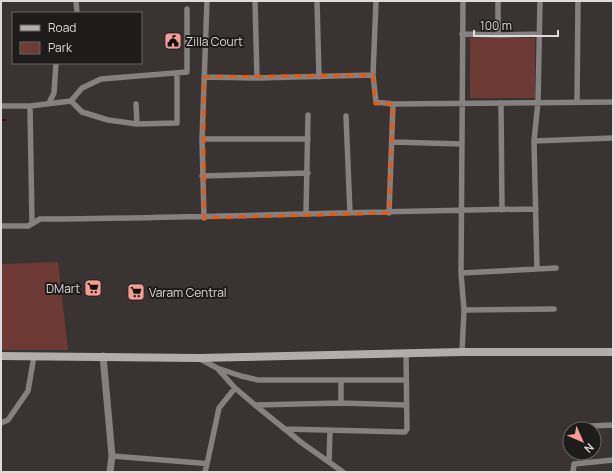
<svg xmlns="http://www.w3.org/2000/svg" width="614" height="473" font-family="Manrope,sans-serif">
<style>
.green{fill:#6d3a35}
.lines{fill:none;stroke-linecap:round;stroke-linejoin:round}
.stream{stroke:#3c0104;stroke-width:1.5}
.minor{stroke:#858181;stroke-width:5.5}
.tertiary{stroke:#858181;stroke-width:7}
.secondary{stroke:#b2adac;stroke-width:8}
.marked{fill:none;stroke:#e8590c;stroke-width:3;stroke-dasharray:8 5;stroke-linejoin:round}
.labels{text-anchor:middle;dominant-baseline:central;stroke-width:4;stroke-linejoin:round;paint-order:stroke}
.poi-label{font-size:12px;fill:#dedad9;stroke:#1e1b1b;text-anchor:start}
</style>
<rect width="100%" height="100%" fill="#393332"/>
<path class="green" d="M 470,38 L 535,38 L 535,98 L 470,98 Z
M 58,262 L 68,350 L 1,350 L 1,264 Z"/>
<g class="lines">
<path class="stream" d="M 1,120 L 6,120"/>
<path class="minor" d="M 76,1 L 77,13
M 255,1 L 257,78
M 317,1 L 319,77
M 540,1 L 538,102 L 534,141 L 613,138
M 462,34 L 498,35 L 498,1
M 498,35 L 539,34
M 373,75 L 376,102 L 393,104 L 389,213
M 204,77 L 257,78 L 373,75 L 376,1
M 71,101 L 82,88 L 101,79 L 187,72 L 187,9
M 577,102 L 578,1
M 49,103 L 54,93 L 56,63
M 501,103 L 502,210
M 136,104 L 137,124
M 393,104 L 613,102
M 1,106 L 30,106 L 71,101 L 82,112 L 108,120 L 137,124 L 177,123 L 177,73
M 30,106 L 32,224
M 346,116 L 350,213
M 202,139 L 308,139
M 534,141 L 537,269
M 392,142 L 462,144
M 202,176 L 308,173
M 306,213 L 308,115
M 204,218 L 202,139 L 207,1
M 1,226 L 28,226 L 40,219 C 206,218 371,211 536,209
M 461,273 L 556,268
M 464,310 L 554,309
M 462,352 L 464,310 L 461,273 L 463,1
M 200,359 L 217,368 L 235,388 L 255,405 L 302,443 L 343,472
M 217,368 L 241,376 L 258,380 L 406,380
M 341,381 L 341,403
M 255,405 L 341,403 L 406,405
M 1,423 L 8,420 L 28,391 L 34,356
M 590,426 L 613,425
M 285,429 L 405,432 L 407,429 L 406,354
M 112,456 L 200,463 L 207,464 L 205,472
M 329,462 L 330,431
M 207,464 L 219,408 L 235,388
M 573,472 L 574,464 L 613,460"/>
<path class="tertiary" d="M 103,356 L 112,456 L 110,472"/>
<path class="secondary" d="M 1,356 L 199,358 L 462,352 L 613,352"/>
</g>
<path class="marked" d="M 373,75 L 375,104 L 393,104 L 389,213 L 204,218 L 204,77 Z"/>
<defs>
<g id="civic-square" transform="scale(0.9)"><rect x="-9" y="-9" width="18" height="18" rx="4" fill="#f59c93" stroke="#1e1b1b"/><path d="M-.6-6.5H3V-4.5H.6V-3L4-1V1h2V6H-6V1h2V-1L-.6-3ZM-1.2 2.5V6h2.4V2.5Z" fill="#111"/></g>
<g id="supermarket-square" transform="scale(0.9)"><rect x="-9" y="-9" width="18" height="18" rx="4" fill="#f59c93" stroke="#1e1b1b"/><path d="M-6-5.5h2.5l.6 2H6L4.5 2H-2.5L-4.4-4H-6ZM-1.5 3.2a1.3 1.3 0 1 0 .1 0ZM3 3.2a1.3 1.3 0 1 0 .1 0Z" fill="#111"/></g>
</defs>
<g fill-rule="evenodd">
<use href="#civic-square" x="173" y="41"/>
<use href="#supermarket-square" x="93" y="288"/>
<use href="#supermarket-square" x="136" y="292"/>
</g>
<g class="labels">
<g class="poi-label">
<text x="186" y="41">Zilla Court</text>
<text x="80" y="288" text-anchor="end">DMart</text>
<text x="149" y="292">Varam Central</text>
</g>
</g>
<rect width="614" height="473" fill="none" stroke="#dedad9" stroke-width="4"/>
<rect x="12" y="12" width="130" height="52" fill="#1e1b1b" stroke="#6b6767"/>
<rect x="20" y="25" width="20" height="6" fill="#b2adac" stroke="#6b6767"/>
<text x="48" y="32" font-size="12" fill="#dedad9">Road</text>
<rect x="20" y="42" width="20" height="12" fill="#6d3a35" stroke="#6b6767"/>
<text x="48" y="52" font-size="12" fill="#dedad9">Park</text>
<g transform="translate(582 441) rotate(135)"><circle r="19" fill="#1e1b1b" stroke="#6b6767"/>
<path d="M0-3L7 15L0 10L-7 15Z" fill="#f59c93"/>
<text y="-6" font-size="11" font-weight="bold" text-anchor="middle" fill="#dedad9">N</text>
</g>
<path d="M474 30v6h84v-6" fill="none" stroke="#dedad9" stroke-width="2"/>
<text x="480" y="30" font-size="12" fill="#dedad9" stroke="#1e1b1b" stroke-width="3" paint-order="stroke">100 m</text>
</svg>
